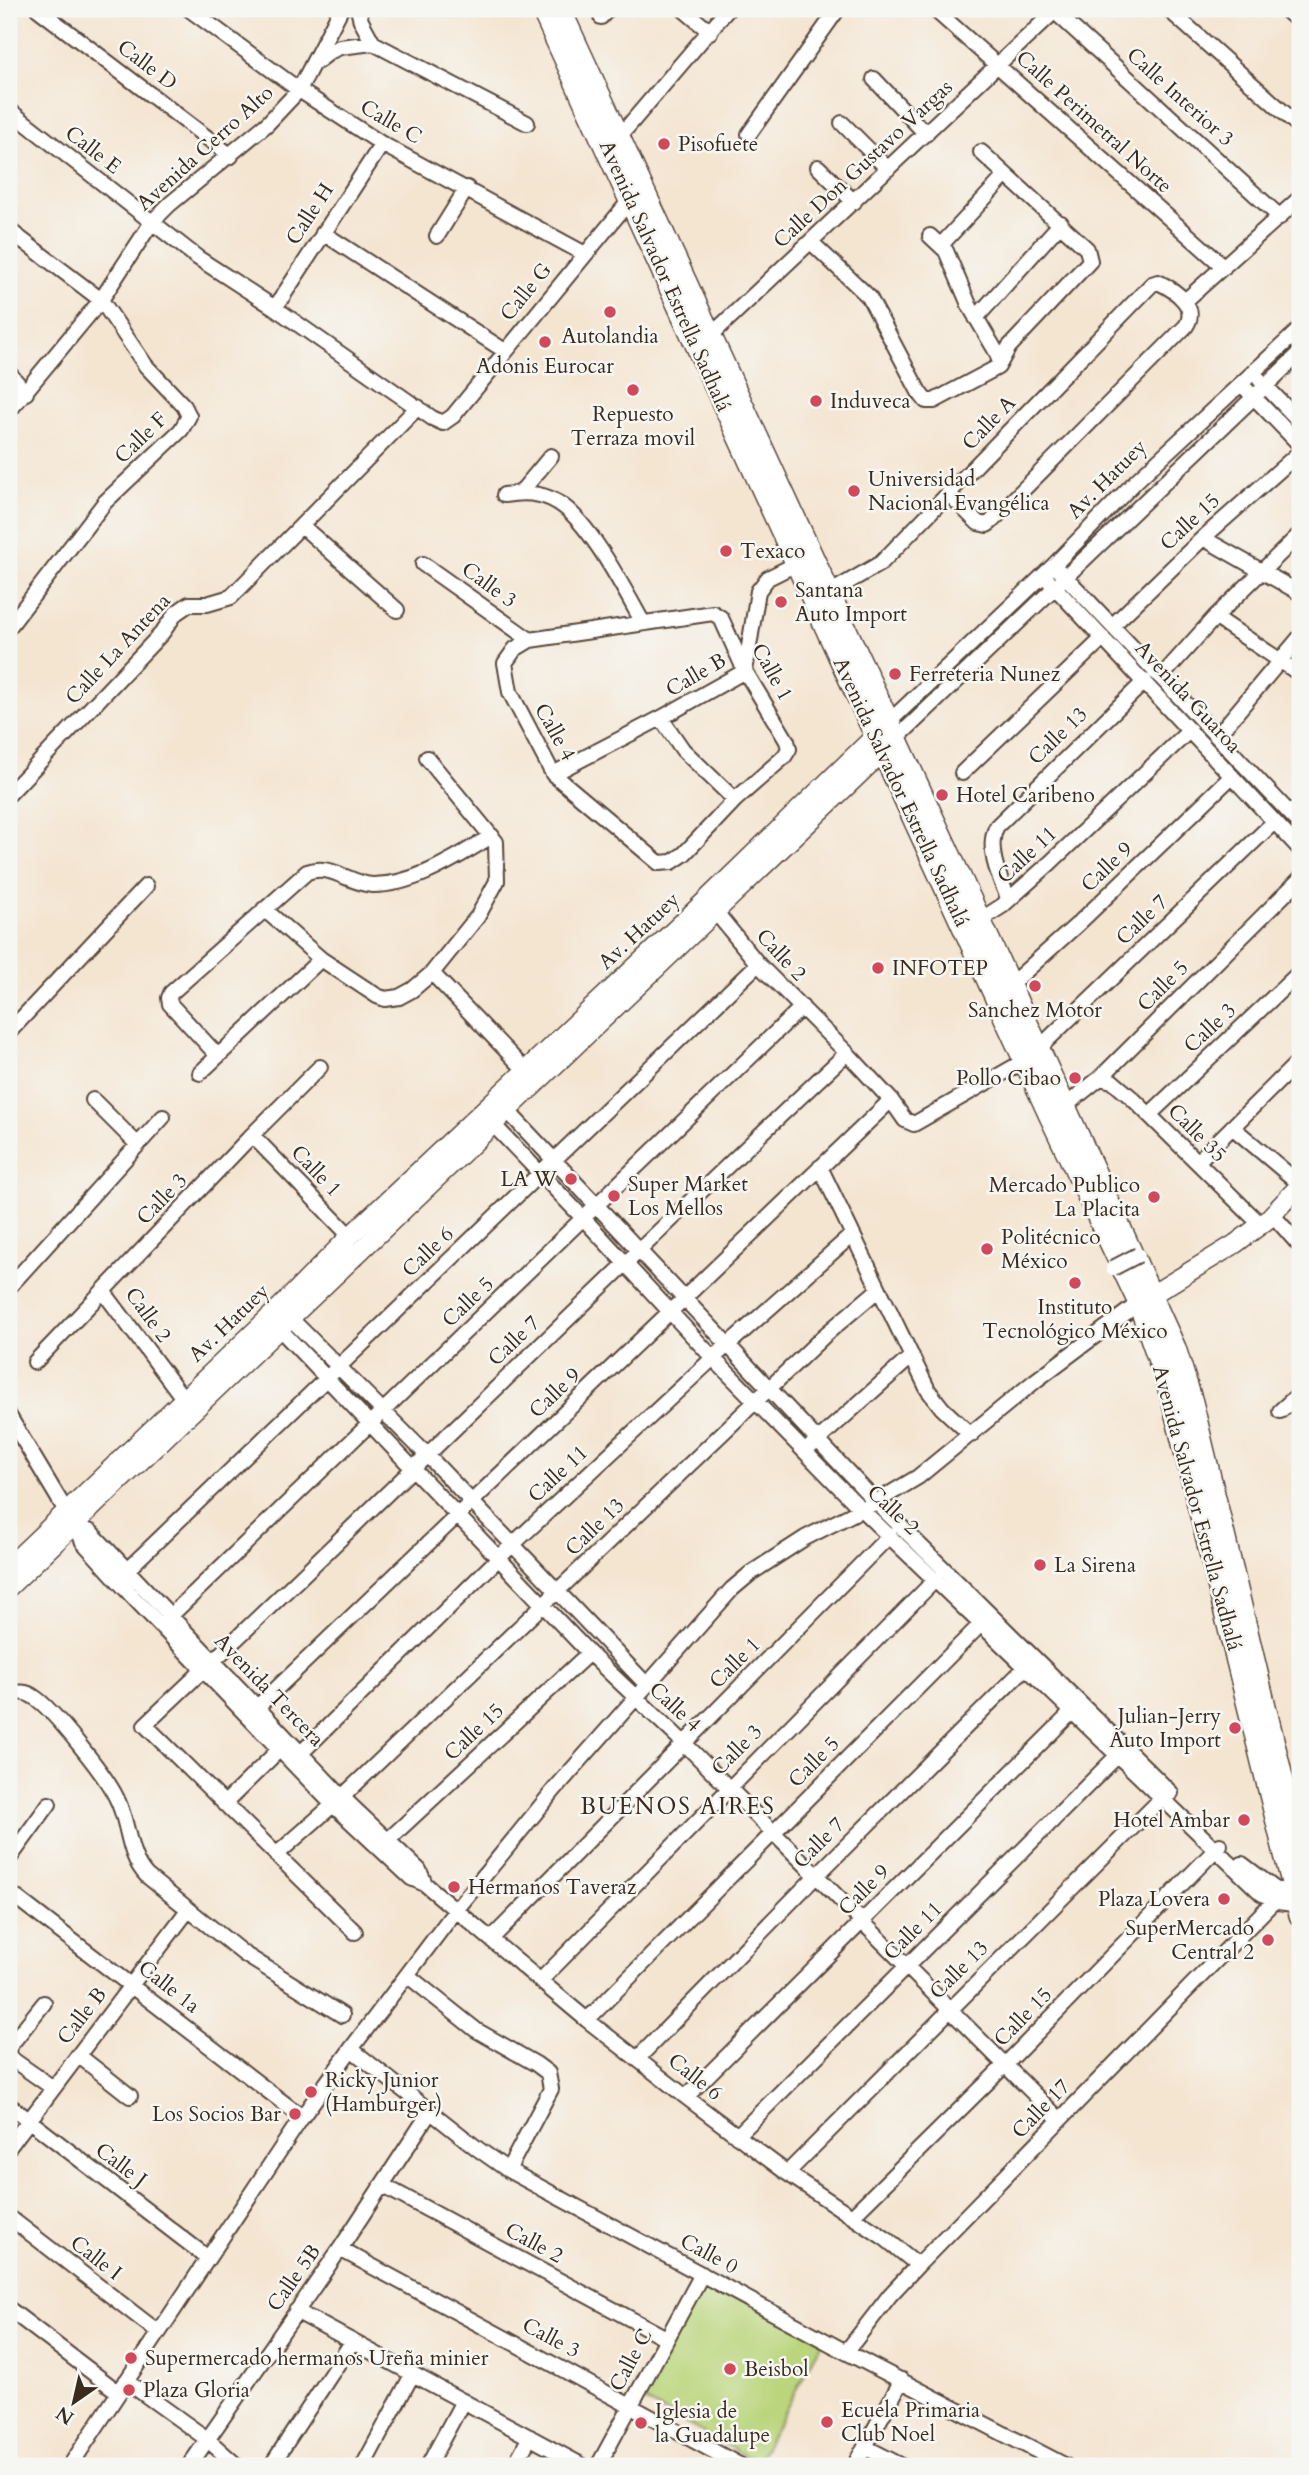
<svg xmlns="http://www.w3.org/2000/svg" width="1309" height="2475" font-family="Cardo,serif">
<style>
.green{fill:#bad57b;stroke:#7a804c;stroke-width:2}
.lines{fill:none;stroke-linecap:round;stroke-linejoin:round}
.minor-casing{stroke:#574639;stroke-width:18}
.major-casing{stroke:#574639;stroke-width:21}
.highway-casing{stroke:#574639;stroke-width:24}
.minor{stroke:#fff;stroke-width:14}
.major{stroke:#fff;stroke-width:18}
.highway{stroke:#fff;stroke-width:21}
.minor-bridge-casing{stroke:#574639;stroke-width:18;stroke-linecap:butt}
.minor-bridge{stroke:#fff;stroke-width:14}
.poi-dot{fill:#d1495b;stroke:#f6f6f2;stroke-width:2.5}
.labels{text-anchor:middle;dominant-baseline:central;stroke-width:5;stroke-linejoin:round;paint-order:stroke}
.street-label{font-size:21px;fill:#3b2a1e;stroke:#f6f6f2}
.poi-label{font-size:21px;fill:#3b2a1e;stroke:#f6f6f2;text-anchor:start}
.neighbourhood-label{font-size:23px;letter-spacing:2px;fill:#3b2a1e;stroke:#f6f6f2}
</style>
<rect width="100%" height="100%" fill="#f6f6f2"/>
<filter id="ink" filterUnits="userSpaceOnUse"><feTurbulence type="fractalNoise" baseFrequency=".0143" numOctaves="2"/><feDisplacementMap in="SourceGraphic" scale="14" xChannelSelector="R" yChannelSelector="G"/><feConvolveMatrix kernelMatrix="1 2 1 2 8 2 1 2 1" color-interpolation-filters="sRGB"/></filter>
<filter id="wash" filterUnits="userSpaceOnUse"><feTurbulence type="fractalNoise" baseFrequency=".00686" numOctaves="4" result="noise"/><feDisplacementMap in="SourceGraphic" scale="28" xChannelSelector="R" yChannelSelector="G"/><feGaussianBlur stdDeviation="1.57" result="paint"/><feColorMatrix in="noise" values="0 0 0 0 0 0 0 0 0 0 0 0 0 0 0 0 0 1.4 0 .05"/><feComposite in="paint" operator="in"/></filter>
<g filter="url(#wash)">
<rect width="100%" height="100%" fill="#f4e5d1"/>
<path class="green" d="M 702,2277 L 823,2341 L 757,2462 L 637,2397 Z"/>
</g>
<g filter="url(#ink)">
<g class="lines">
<g class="minor-casing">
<path id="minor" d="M 38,9 L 231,156
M 189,9 L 299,90 L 382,144 L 585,254
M 358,9 L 361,21 L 373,43
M 683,9 L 710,32
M 934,9 L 1224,267
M 1052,9 L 1280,217
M 1168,9 L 1300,127
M 1285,9 L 1300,23
M 601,17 L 608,9
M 318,61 L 331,51 L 340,47 L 373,43 L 527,123
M 874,79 L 926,134
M 9,110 L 198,258 L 275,308 L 432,418 L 443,423 L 453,416 L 635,194
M 842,123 L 888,169
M 749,134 L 838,9
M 619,137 L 728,9
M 818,167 L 854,202
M 9,230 L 101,300 L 146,366 L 184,406 L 189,416 L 181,430 L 105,502 L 9,627
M 323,233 L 505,351
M 437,236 L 467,188
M 930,236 L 946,251 L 970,307 L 997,353 L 1000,363
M 811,242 L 869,297 L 919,392 L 926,401 L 934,401 L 998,367 L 1009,347 L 1090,261 L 1087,249 L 981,152
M 941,245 L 1006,175
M 1185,301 L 1300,198
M 275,308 L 382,144
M 976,318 L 1061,223
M 706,340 L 1057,9
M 9,373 L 26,393
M 1260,380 L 1300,422
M 1247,390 L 1300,445
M 9,411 L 101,300 L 152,222 L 170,204 L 267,124 L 299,90 L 341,9
M 521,492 L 551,456
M 504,495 C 523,492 540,492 557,502 C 589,520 625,591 643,623
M 302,526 L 397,610
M 1203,538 L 1300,593
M 423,564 L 530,640
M 1058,569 L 1300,824
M 1049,581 L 1300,849
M 824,596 L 881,563 L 1152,284 L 1158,282 C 1175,290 1199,307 1186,326 L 991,522 L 987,525 L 978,523 L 949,494
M 713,613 L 721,618 L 745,671 L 787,741 L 789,749 L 784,757 L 735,800 L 684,854 L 672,862 L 659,863 L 553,774 L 510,692 L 505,663 L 515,649 L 530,640 Z
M 1215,617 L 1300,674
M 1112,626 L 1203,538 L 1300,452
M 1161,677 L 1215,617 L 1300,534
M 661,718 L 683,750 L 735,800
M 889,722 L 1054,565 L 1137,480 L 1300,329
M 1217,736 L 1300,637
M 896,739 L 1300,353
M 962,773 L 1103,638
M 553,774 L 661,718 L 745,671 L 758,591 L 768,578 L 796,564
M 9,794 L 162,633 L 176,613 L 189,604 L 207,604 L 231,597 L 418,407
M 1009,900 C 1000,879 985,848 997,826 L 1145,681
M 710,905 L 758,964 L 847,1053 L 891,1100 L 905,1120 L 914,1124 L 1026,1060
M 264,909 L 321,959 L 377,996 L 385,999 L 399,997 L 412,990 L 432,973 L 478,916 L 497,881 L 496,842 L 427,758
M 980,920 L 1002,906 L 1050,863 L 1190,730
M 432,973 L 525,1070
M 1009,986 L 1080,922 L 1232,776
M 9,1032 L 146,886
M 1038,1049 L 1274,822
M 218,1056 L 170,1004 L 169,998 L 171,993 L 307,872 C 332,863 349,884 373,885 C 416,885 456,857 492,836
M 200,1073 L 321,959
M 1100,1078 L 1112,1081 L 1133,1099 L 1261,1225
M 93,1100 L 138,1145
M 502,1105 L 876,1502 L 1171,1793
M 1059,1111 L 1100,1078 L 1300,879
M 1149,1115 L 1300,972
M 487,1118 L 584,1219 L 713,1358 L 861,1509 L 1261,1893 L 1278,1902 L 1300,1905
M 1232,1127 L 1300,1184
M 252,1135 L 350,1236
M 1197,1162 L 1300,1060
M 820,1167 L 928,1390 L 942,1408 L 971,1435
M 1272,1214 L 1300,1246
M 9,1287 L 163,1117
M 103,1291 L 183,1398
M 284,1312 L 427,1455 L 647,1685
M 272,1321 L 589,1653 L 685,1744 L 1060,2120
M 35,1362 L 252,1135 L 320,1067
M 1280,1411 L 1300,1393
M 9,1416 L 66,1511
M 811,1446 L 912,1356
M 75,1523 L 83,1542 L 132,1596 L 333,1805 L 411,1878 L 425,1884 L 587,2020 L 686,2097 L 787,2173 L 886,2239 L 918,2265
M 79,1528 L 91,1532 L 342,1797 L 419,1870 L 425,1884
M 127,1570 L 758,964
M 161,1625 L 802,1007
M 213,1661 C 425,1459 633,1253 847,1053
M 204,1669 L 145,1725 L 355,1932
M 9,1694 C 18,1692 26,1691 34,1697 C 53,1709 106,1776 116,1797 C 130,1823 126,1854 147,1876 L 244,1954 L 342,2015
M 248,1716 L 891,1100
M 301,1753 L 512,1545 L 713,1358 L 853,1234
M 224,1804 L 280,1749
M 387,1841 L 589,1653
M 276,1855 L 342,1797 L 826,1334 L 879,1289
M 9,1859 L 49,1804
M 1242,1864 L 1275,1889 L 1300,1894
M 9,1892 L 302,2117
M 492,1938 L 890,1535
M 407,1975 L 476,2030 L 536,2064 L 548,2073 L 551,2089 L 508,2170
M 540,1981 L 936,1579
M 587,2020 L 981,1624
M 9,2047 L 44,2003
M 351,2049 L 478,2149 L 508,2170 L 846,2352 L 1066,2466
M 78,2055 L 130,2096
M 9,2057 L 53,2088
M 637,2059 L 815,1877 L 1033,1660
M 686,2097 L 1072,1712
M 9,2105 L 208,2258
M 737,2136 L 1118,1755
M 9,2147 L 188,1910
M 787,2173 L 1162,1798
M 382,2185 L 666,2338
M 852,2216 L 1005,2065 L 1220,1845
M 9,2217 L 158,2332
M 340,2249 L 741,2466
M 9,2309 L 118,2392
M 296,2311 L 583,2466
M 846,2352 L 890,2295 L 918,2265 L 1274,1901
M 126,2381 L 207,2439 L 237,2466
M 865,2447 L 902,2466
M 70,2466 L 302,2117 L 351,2049 L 456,1910 L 554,1790 L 732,1589 L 751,1573 L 805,1538 L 876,1502 L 918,1477 L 1035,1381 L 1139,1303
M 189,2466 L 340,2249 L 430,2112
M 271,2466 L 352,2342
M 363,2466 L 412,2375
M 428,2466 L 463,2401
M 514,2466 L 530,2437
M 598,2466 L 702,2274
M 854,2466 L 902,2380"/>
</g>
<g class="major-casing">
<path id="major" d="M 1140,1302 L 1235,1244 L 1267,1220 L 1300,1185
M 9,1566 L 280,1307 L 350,1236 L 706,900 L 883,728
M 9,1587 L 892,743"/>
</g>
<g class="highway-casing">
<path id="highway" d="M 542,9 L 1050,1116 L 1139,1303 L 1171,1395 L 1300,1915
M 560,9 L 980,920 L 1175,1348 L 1192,1402 L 1300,1852"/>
</g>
<use href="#minor" class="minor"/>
<use href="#major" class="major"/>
<use href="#highway" class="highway"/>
<g class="minor-bridge-casing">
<path id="minor-bridge" d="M 1113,1268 L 1138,1255"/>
</g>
<use href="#minor-bridge" class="minor-bridge"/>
</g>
</g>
<g class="poi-dot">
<circle cx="664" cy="144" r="7"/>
<circle cx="610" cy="312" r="7"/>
<circle cx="545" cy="342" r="7"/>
<circle cx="633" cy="390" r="7"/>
<circle cx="816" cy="401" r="7"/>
<circle cx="854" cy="491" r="7"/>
<circle cx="726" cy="551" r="7"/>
<circle cx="781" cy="602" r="7"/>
<circle cx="895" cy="674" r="7"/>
<circle cx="942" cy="795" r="7"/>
<circle cx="878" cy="968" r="7"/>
<circle cx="1035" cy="986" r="7"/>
<circle cx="1075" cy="1078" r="7"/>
<circle cx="571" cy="1179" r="7"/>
<circle cx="614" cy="1196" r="7"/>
<circle cx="1154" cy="1197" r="7"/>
<circle cx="987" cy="1249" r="7"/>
<circle cx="1075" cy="1283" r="7"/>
<circle cx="1040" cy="1565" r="7"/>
<circle cx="1235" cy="1728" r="7"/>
<circle cx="1244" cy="1820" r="7"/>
<circle cx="454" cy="1887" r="7"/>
<circle cx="1224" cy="1899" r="7"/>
<circle cx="1268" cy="1940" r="7"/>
<circle cx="311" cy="2092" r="7"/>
<circle cx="295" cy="2114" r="7"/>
<circle cx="131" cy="2358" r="7"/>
<circle cx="730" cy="2369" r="7"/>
<circle cx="129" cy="2390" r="7"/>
<circle cx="827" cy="2422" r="7"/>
<circle cx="641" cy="2423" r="7"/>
</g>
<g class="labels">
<g class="street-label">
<text transform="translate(147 65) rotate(37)">Calle D</text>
<text transform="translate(1180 97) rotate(42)">Calle Interior 3</text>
<text transform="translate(391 122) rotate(30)">Calle C</text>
<text transform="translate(1094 122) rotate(42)">Calle Perimetral Norte</text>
<text transform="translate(205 148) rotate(-42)">Avenida Cerro Alto</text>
<text transform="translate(93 150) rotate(38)">Calle E</text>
<text transform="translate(863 164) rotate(-43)">Calle Don Gustavo Vargas</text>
<text transform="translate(310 214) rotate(-57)">Calle H</text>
<text transform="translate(665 276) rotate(66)">Avenida Salvador Estrella Sadhalá</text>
<text transform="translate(526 292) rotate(-51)">Calle G</text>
<text transform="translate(989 423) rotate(-46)">Calle A</text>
<text transform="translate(141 438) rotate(-44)">Calle F</text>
<text transform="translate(1107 479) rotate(-45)">Av. Hatuey</text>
<text transform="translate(1190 522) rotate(-43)">Calle 15</text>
<text transform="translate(489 585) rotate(36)">Calle 3</text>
<text transform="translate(118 649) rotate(-47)">Calle La Antena</text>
<text transform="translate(772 672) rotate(61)">Calle 1</text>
<text transform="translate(696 675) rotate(-30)">Calle B</text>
<text transform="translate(1188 697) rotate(47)">Avenida Guaroa</text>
<text transform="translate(555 732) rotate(61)">Calle 4</text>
<text transform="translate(1058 736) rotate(-44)">Calle 13</text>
<text transform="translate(901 792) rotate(65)">Avenida Salvador Estrella Sadhalá</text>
<text transform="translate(1027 855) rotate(-43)">Calle 11</text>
<text transform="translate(1107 867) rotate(-44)">Calle 9</text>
<text transform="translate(1142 920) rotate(-44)">Calle 7</text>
<text transform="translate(639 931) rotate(-43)">Av. Hatuey</text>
<text transform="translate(781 955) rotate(47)">Calle 2</text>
<text transform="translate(1163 986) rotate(-45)">Calle 5</text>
<text transform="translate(1210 1028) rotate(-43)">Calle 3</text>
<text transform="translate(1197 1133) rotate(45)">Calle 35</text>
<text transform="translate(316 1171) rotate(46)">Calle 1</text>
<text transform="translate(162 1199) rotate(-46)">Calle 3</text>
<text transform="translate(428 1252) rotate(-44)">Calle 6</text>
<text transform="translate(468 1302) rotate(-44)">Calle 5</text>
<text transform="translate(148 1315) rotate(54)">Calle 2</text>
<text transform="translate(229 1323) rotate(-44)">Av. Hatuey</text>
<text transform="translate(514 1341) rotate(-44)">Calle 7</text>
<text transform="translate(555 1393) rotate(-44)">Calle 9</text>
<text transform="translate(558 1474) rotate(-43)">Calle 11</text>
<text transform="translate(1197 1508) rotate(75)">Avenida Salvador Estrella Sadhalá</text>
<text transform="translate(893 1510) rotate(43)">Calle 2</text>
<text transform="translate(595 1527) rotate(-44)">Calle 13</text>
<text transform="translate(735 1663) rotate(-45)">Calle 1</text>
<text transform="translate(269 1690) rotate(46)">Avenida Tercera</text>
<text transform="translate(675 1707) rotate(43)">Calle 4</text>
<text transform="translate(474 1732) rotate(-43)">Calle 15</text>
<text transform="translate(737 1750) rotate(-45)">Calle 3</text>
<text transform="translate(814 1762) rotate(-45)">Calle 5</text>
<text transform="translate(819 1843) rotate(-45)">Calle 7</text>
<text transform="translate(864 1890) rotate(-45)">Calle 9</text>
<text transform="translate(913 1931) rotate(-45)">Calle 11</text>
<text transform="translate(959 1970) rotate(-45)">Calle 13</text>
<text transform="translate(169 1987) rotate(38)">Calle 1a</text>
<text transform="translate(82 2016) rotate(-52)">Calle B</text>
<text transform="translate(1023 2017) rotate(-46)">Calle 15</text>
<text transform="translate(695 2077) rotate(38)">Calle 6</text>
<text transform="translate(1041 2109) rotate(-46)">Calle 17</text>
<text transform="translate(121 2165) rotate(37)">Calle J</text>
<text transform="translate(534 2243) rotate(28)">Calle 2</text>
<text transform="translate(709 2254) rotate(28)">Calle 0</text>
<text transform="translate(96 2258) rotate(38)">Calle I</text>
<text transform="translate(294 2278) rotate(-55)">Calle 5B</text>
<text transform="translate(551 2338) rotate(28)">Calle 3</text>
<text transform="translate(631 2360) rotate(-62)">Calle C</text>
</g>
<g class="poi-label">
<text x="678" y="144">Pisofuete</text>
<text x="610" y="336" text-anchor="middle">Autolandia</text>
<text x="545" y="366" text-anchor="middle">Adonis Eurocar</text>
<text x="830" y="401">Induveca</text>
<text x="633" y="414" text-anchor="middle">Repuesto<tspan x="633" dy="24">Terraza movil</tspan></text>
<text x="868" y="479">Universidad<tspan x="868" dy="24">Nacional Evangélica</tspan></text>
<text x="740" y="551">Texaco</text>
<text x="795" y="590">Santana<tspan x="795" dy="24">Auto Import</tspan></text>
<text x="909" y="674">Ferreteria Nunez</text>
<text x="956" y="795">Hotel Caribeno</text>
<text x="892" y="968">INFOTEP</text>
<text x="1035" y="1010" text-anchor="middle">Sanchez Motor</text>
<text x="1061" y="1078" text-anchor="end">Pollo Cibao</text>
<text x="557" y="1179" text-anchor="end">LA W</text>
<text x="628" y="1184">Super Market<tspan x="628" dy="24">Los Mellos</tspan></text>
<text x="1140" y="1185" text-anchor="end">Mercado Publico<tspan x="1140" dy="24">La Placita</tspan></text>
<text x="1001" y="1237">Politécnico<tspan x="1001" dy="24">México</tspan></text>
<text x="1075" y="1307" text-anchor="middle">Instituto<tspan x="1075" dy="24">Tecnológico México</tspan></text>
<text x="1054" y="1565">La Sirena</text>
<text x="1221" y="1716" text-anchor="end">Julian-Jerry<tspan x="1221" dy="24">Auto Import</tspan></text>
<text x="1230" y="1820" text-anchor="end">Hotel Ambar</text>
<text x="468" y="1887">Hermanos Taveraz</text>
<text x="1210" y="1899" text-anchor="end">Plaza Lovera</text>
<text x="1254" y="1928" text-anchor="end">SuperMercado<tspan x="1254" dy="24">Central 2</tspan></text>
<text x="325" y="2080">Ricky Junior<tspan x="325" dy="24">(Hamburger)</tspan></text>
<text x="281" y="2114" text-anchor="end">Los Socios Bar</text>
<text x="145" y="2358">Supermercado hermanos Ureña minier</text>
<text x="744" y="2369">Beisbol</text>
<text x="143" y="2390">Plaza Gloria</text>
<text x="841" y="2410">Ecuela Primaria<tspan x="841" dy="24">Club Noel</tspan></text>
<text x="655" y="2411">Iglesia de<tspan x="655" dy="24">la Guadalupe</tspan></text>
</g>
<g class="neighbourhood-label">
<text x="678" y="1806">BUENOS AIRES</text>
</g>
</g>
<rect width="1309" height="2475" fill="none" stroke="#f6f6f2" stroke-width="35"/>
<g transform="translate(74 2402) rotate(214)" stroke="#f6f6f2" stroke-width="5" paint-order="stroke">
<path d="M0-5L12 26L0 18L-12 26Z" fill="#3b2a1e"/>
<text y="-10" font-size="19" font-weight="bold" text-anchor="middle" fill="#3b2a1e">N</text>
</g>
</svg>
